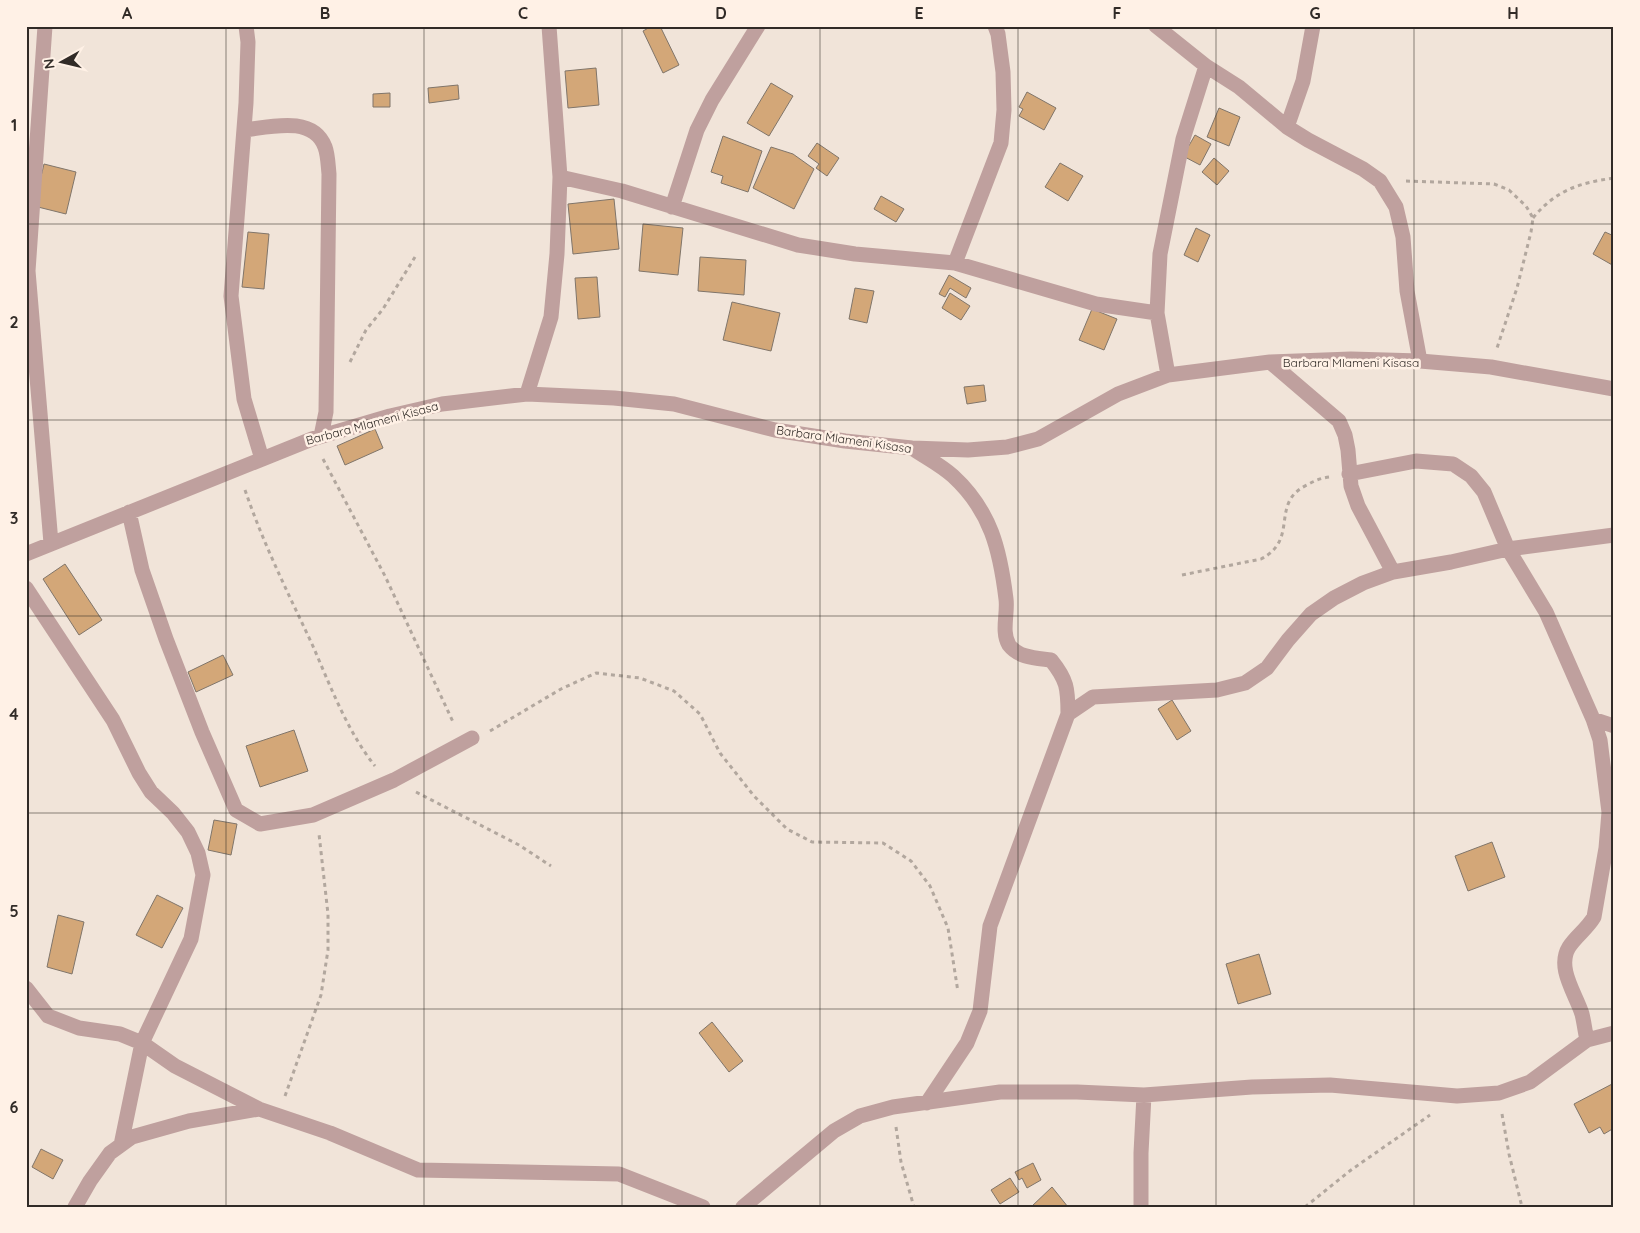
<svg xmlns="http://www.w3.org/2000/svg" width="1640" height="1233" font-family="Quicksand,sans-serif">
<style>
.building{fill:#d3a778;stroke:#80756a}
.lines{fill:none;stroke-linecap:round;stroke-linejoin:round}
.path{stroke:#b2a79e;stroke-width:3;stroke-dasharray:4 4;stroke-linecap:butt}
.minor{stroke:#bfa09e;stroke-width:15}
.grid{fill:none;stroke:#312b27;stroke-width:1;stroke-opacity:0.55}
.labels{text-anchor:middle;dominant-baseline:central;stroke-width:5;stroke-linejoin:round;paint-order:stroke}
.street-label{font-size:12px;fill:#312b27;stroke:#fff1e6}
.neatline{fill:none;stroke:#312b27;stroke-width:2}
.grid-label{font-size:16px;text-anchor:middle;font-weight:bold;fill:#312b27}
</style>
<rect width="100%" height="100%" fill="#f1e4d9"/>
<path class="building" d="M 652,26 L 660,26 L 679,65 L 663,73 L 643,31 Z
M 596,68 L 599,105 L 568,108 L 565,71 Z
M 771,83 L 793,96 L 769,136 L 747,123 Z
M 458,85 L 459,99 L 429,103 L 428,88 Z
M 1027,92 L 1056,108 L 1044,130 L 1019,116 L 1023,109 L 1019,107 Z
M 390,93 L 390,107 L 373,107 L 373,94 Z
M 1219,108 L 1240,117 L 1229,146 L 1207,137 Z
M 1195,135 L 1211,144 L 1200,165 L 1183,156 Z
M 723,136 L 762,151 L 748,192 L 721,183 L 723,176 L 711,172 Z
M 817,143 L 839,158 L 827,176 L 816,168 L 819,164 L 808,156 Z
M 771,147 L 793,154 L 814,169 L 794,209 L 753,188 Z
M 1214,158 L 1229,171 L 1217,185 L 1202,172 Z
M 1060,163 L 1083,176 L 1068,201 L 1045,187 Z
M 44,164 L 76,172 L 66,214 L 34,206 Z
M 881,196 L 904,209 L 896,222 L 874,209 Z
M 614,199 L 619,249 L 573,254 L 568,204 Z
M 643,224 L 683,228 L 678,275 L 639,271 Z
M 1196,228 L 1210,235 L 1198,262 L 1184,255 Z
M 248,232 L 269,234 L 264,289 L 242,287 Z
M 1605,232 L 1614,236 L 1614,266 L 1593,254 Z
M 700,257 L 746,260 L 744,295 L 698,291 Z
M 949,275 L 971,288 L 966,298 L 950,288 L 945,297 L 939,294 Z
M 597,277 L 600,317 L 578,319 L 575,278 Z
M 855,288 L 874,291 L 867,323 L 849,319 Z
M 950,293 L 970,306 L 961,320 L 942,308 Z
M 732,302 L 780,313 L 771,351 L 723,340 Z
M 1092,309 L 1117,319 L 1104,350 L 1079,340 Z
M 984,385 L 986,401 L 967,404 L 964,387 Z
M 375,429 L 383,448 L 345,465 L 337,446 Z
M 65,564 L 102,620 L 79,635 L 43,579 Z
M 223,655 L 233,675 L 196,692 L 188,672 Z
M 1172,700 L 1191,731 L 1177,740 L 1158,709 Z
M 294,730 L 308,771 L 260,787 L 246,746 Z
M 214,820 L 237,824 L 231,855 L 208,850 Z
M 1492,842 L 1505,877 L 1468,891 L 1455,856 Z
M 157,895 L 183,908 L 162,948 L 136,935 Z
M 58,915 L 84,922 L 72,974 L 47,967 Z
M 1259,954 L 1271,994 L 1238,1004 L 1226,964 Z
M 712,1022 L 743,1061 L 729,1072 L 699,1033 Z
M 1614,1083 L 1614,1128 L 1604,1134 L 1600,1127 L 1589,1133 L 1574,1104 Z
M 41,1149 L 63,1160 L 53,1179 L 32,1167 Z
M 1033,1163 L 1041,1180 L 1027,1188 L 1022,1178 L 1019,1180 L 1015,1172 Z
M 1010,1178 L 1019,1192 L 1000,1204 L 991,1190 Z
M 1052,1187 L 1068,1207 L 1031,1207 Z"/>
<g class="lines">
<path class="path" d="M 1406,181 L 1494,184 L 1509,190 L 1526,206 L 1533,218 L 1531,232 L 1517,288 L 1497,348
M 1533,218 C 1556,190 1579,183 1614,178
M 350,362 L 366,330 L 383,309 L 415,257
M 323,459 L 385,576 L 454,724
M 245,490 C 263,543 288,593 312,644 C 330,685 347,731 375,766
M 1182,575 L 1261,559 C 1300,539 1269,503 1307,485 C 1314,481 1321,478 1329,477
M 490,731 L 561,689 L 596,673 L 640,678 L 674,691 L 700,714 L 720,753 L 754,796 L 787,829 L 812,842 L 883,843 L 911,861 L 930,886 L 948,928 L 958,992
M 416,792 L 519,845 L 551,866
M 285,1096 L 321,995 L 328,950 L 328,914 L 319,834
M 1502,1114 L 1509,1154 L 1522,1207
M 896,1127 L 901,1162 L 914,1207
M 1305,1207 L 1351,1170 L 1430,1115"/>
<path class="minor" d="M 45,26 L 28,271 L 51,543
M 246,26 L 248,42 L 246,103 L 231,296 L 244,399 L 262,459
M 1156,26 L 1206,66 L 1239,87 L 1287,127 L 1308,140 L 1363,169 L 1380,181 L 1396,207 L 1403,237 L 1407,291 L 1420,361
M 1287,127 L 1303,81 L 1313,26
M 244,130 C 270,127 313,115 325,147 C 328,155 328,165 329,174 L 326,412 L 321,436
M 560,177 L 622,191 L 798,245 L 855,254 L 955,263 L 1096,304 L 1157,313
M 672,207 L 697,130 L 712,100 L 758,26
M 955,263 L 1001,143 L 1004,110 L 1003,72 L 998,34 L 995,26
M 1270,362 L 1339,421 L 1345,435 L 1348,450 L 1351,486 L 1358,506 L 1393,572
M 1168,375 L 1157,313 L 1160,254 L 1183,139 L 1206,66
M 527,394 L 551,317 L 557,254 L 560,177 L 549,26
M 912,448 C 925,457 941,465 953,476 C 991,511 1000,550 1006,599 C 1008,613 1001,632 1009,645 C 1019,658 1036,658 1051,660 C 1067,680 1068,688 1068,714 L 990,926 L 980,1011 L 967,1043 L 927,1103
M 1349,474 L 1416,461 L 1453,464 L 1471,476 L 1484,492 L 1508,549 L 1546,612 L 1593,719 L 1600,740 L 1609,812 L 1606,848 L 1594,917 C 1587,929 1576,936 1569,947 C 1556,968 1576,994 1582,1014 C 1584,1022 1585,1031 1587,1040
M 129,512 L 142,570 L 166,639 L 202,732 L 236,810 L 260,824 L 313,815 L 394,780 L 472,738
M 26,554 L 312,439 L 390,416 L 442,404 L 527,394 L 614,398 L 674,404 L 775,430 L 845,441 L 912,448 L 968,450 L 1007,447 L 1038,439 L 1118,394 L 1168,375 L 1270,362 L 1351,359 L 1420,361 L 1491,367 L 1614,389
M 26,588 L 113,720 L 139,773 L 151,792 L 173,813 L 188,832 L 198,853 L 203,875 L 191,939 L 142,1043 L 121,1145
M 1068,714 L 1093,697 L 1217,690 L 1245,683 L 1267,668 L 1288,640 L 1311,614 L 1334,598 L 1363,583 L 1393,572 L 1451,562 L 1508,549 L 1614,535
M 1593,719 L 1614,726
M 26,988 L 48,1016 L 79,1028 L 120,1034 L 142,1043 L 175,1066 L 259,1109 L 330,1133 L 418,1170 L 619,1174 L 703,1207
M 75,1207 L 90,1181 L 110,1153 L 132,1137 L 189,1121 L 259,1109
M 743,1207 L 834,1131 L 860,1116 L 893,1107 L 1000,1092 L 1077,1092 L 1144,1095 L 1252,1087 L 1330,1085 L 1457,1096 L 1499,1093 L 1530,1082 L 1587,1040 L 1614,1033
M 1141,1207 L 1141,1153 L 1144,1095"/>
</g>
<path class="grid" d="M 226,26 L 226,1207M 424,26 L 424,1207M 622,26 L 622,1207M 820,26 L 820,1207M 1018,26 L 1018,1207M 1216,26 L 1216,1207M 1414,26 L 1414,1207M 26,224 L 1614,224M 26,420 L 1614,420M 26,616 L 1614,616M 26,813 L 1614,813M 26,1009 L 1614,1009"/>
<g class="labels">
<g class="street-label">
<text x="1351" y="362">Barbara Mlameni Kisasa</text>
<text transform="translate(372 423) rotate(-15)">Barbara Mlameni Kisasa</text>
<text transform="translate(844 439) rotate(8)">Barbara Mlameni Kisasa</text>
</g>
</g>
<rect width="1640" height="1233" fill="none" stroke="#fff1e6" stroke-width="55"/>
<g transform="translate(62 62) rotate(262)" stroke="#fff1e6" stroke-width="4" paint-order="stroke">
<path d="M0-4L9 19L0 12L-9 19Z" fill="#312b27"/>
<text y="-8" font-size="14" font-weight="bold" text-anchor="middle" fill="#312b27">N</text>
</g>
<rect x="28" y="28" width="1584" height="1178" class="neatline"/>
<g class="grid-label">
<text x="127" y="19">A</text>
<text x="325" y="19">B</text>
<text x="523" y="19">C</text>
<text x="721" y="19">D</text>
<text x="919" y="19">E</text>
<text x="1117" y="19">F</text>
<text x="1315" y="19">G</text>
<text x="1513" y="19">H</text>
<text x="14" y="131">1</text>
<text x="14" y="328">2</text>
<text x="14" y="524">3</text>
<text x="14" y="720">4</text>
<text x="14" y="917">5</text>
<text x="14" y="1113">6</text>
</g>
</svg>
